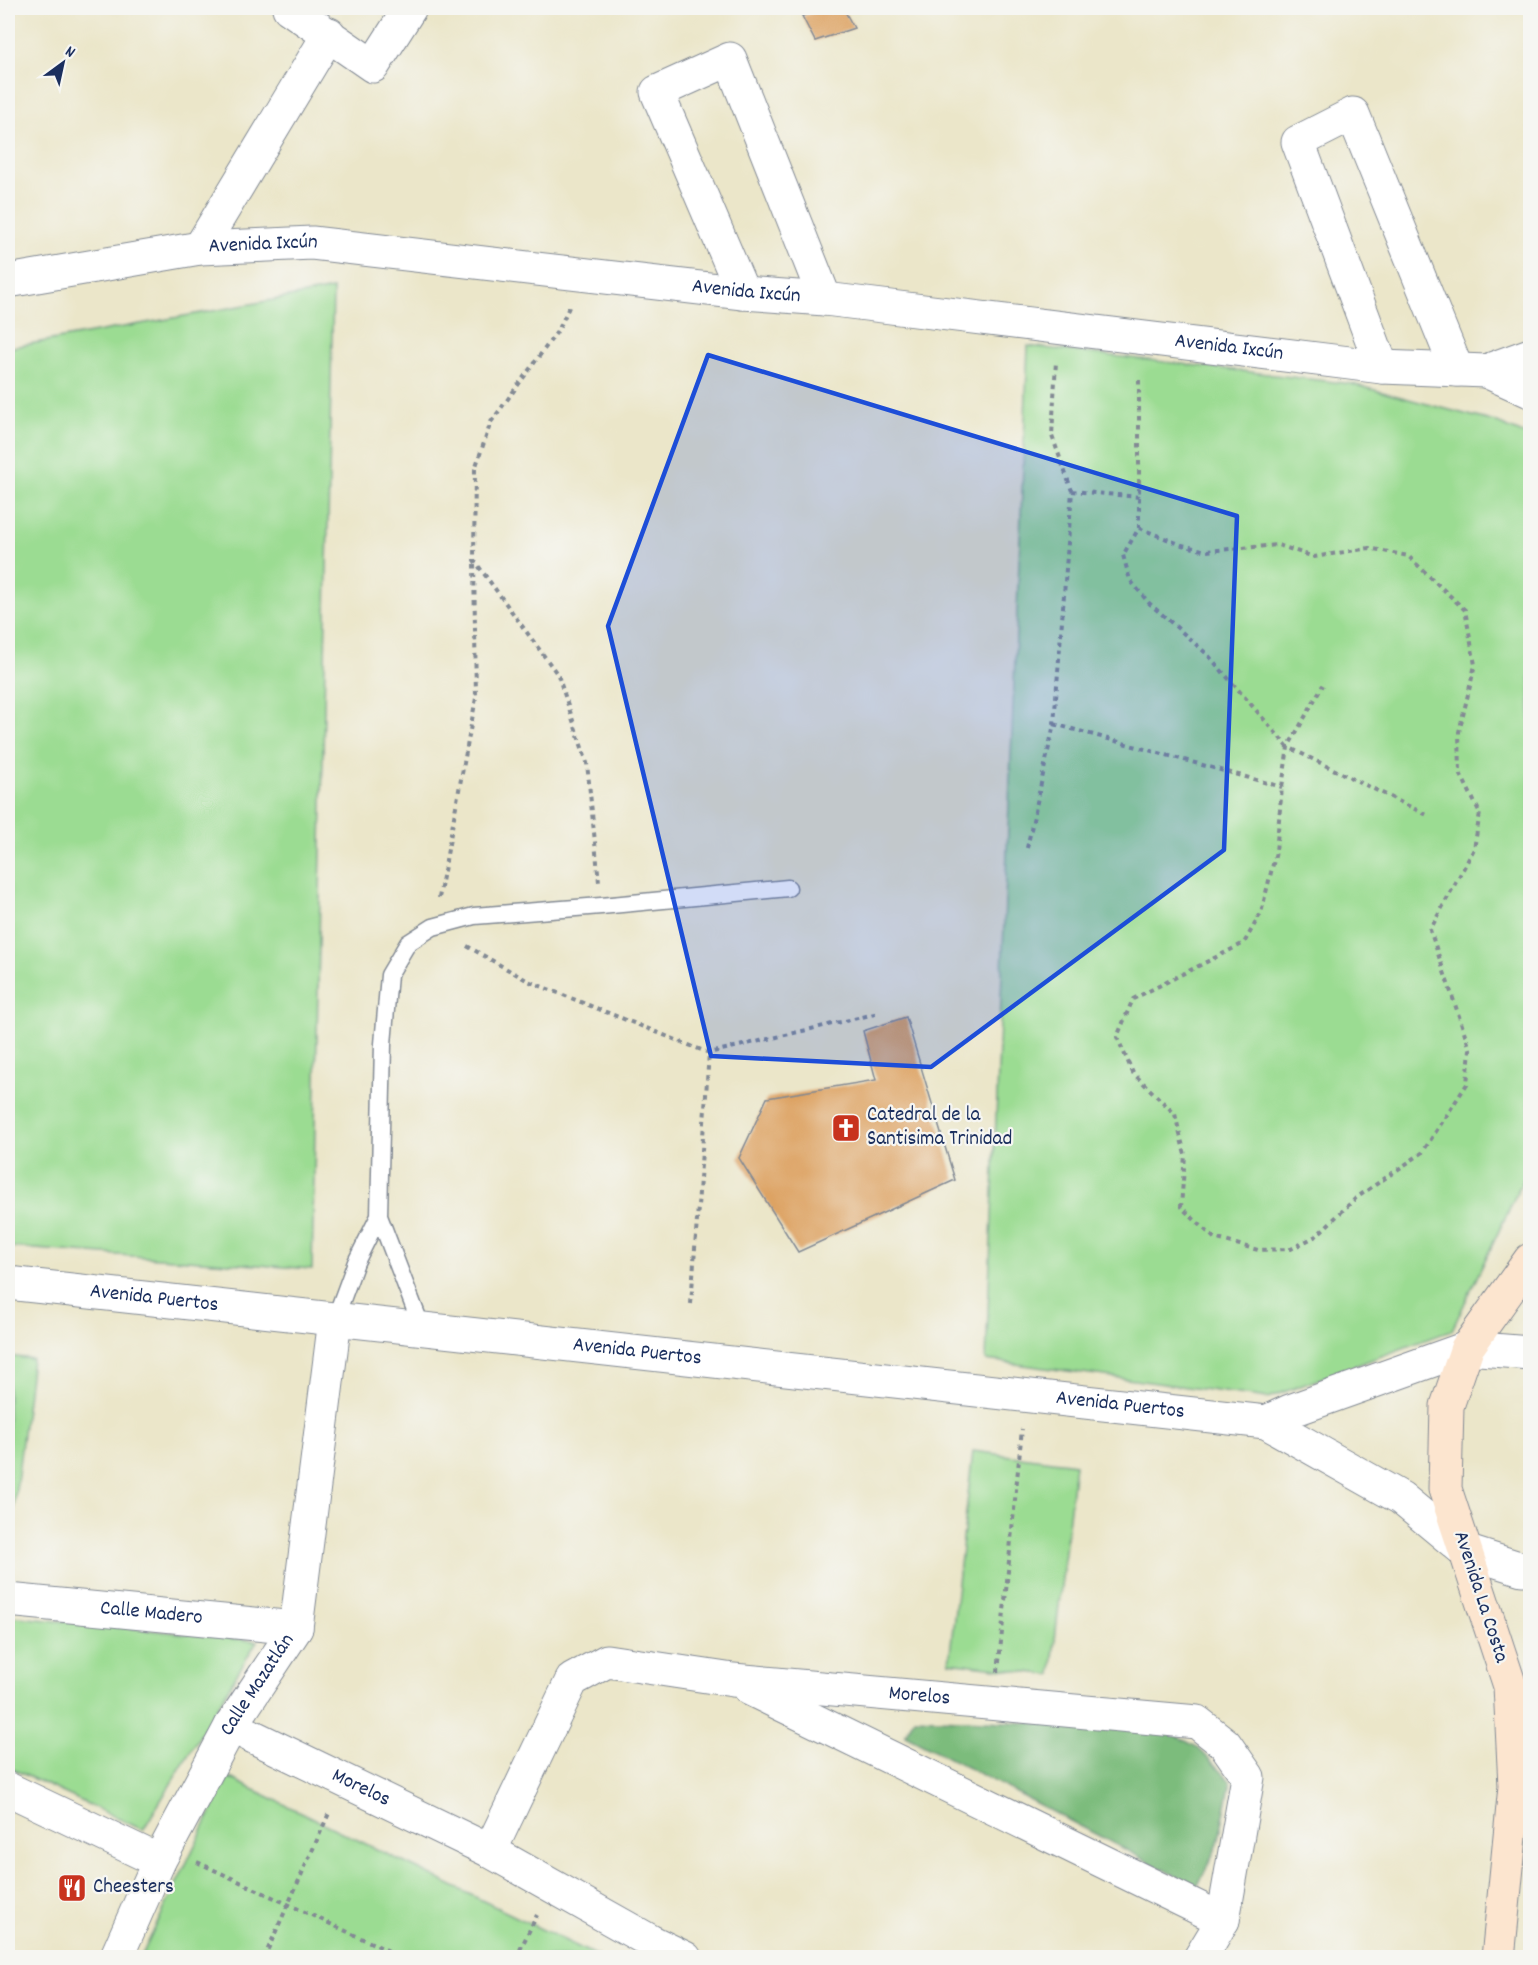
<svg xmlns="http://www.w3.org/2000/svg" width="1538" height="1965" font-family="Dekko,sans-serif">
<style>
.green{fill:#9bdc92;stroke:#5b8678;stroke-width:1.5}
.forest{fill:#7cbc7c;stroke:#4c766d;stroke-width:1.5}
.building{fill:#dda363}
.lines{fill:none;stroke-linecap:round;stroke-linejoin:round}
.service-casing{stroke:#838a94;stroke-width:19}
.minor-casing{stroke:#838a94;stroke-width:35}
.tertiary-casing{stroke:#838a94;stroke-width:35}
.secondary-casing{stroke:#838a94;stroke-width:35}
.path{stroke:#838a94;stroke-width:4;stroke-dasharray:4.5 4.5;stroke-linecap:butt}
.service{stroke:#fff;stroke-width:16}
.minor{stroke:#fff;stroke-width:33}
.tertiary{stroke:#fff;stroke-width:33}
.secondary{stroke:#fce5cf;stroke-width:33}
.marked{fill:#1d4ed8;fill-opacity:0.2;stroke:#1d4ed8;stroke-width:4.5;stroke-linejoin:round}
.labels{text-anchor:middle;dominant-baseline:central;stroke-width:4.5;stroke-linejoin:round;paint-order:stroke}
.street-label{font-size:21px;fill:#1b2f5e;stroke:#f6f6f2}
.poi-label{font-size:21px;fill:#1b2f5e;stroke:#f6f6f2;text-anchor:start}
</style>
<rect width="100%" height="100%" fill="#f6f6f2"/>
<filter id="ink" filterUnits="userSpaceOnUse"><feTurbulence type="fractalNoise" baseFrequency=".0167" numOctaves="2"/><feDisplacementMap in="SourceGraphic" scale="12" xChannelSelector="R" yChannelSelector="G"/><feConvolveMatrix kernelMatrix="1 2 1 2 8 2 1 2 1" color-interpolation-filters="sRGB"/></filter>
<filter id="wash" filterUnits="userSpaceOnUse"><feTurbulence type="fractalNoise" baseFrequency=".008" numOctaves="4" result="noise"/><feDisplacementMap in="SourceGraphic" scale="24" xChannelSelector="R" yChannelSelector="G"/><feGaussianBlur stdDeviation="1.35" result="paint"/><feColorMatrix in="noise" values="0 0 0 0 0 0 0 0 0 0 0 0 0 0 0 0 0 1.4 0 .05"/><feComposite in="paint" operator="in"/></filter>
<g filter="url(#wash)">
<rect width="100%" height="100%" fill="#ebe6c9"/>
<path class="green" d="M 333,289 L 312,1269 L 8,1247 L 8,348 Z
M 1028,346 L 1352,384 L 1495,422 L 1530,437 L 1530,1165 L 1452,1330 L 1268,1398 L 986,1360 Z
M 8,1356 L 32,1359 L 8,1556 Z
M 973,1451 L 1075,1464 L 1051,1675 L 949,1662 Z
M 8,1616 L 257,1641 L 143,1830 L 8,1767 Z
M 228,1777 L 599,1957 L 141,1957 Z"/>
<path class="forest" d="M 914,1718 L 1164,1729 L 1197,1747 L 1231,1781 L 1218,1844 L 1197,1887 L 905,1735 Z"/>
<g id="blocks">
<path class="building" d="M 828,8 L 843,8 L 854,28 L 815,41 L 802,16 Z
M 906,1017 L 955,1180 L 798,1252 L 739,1158 L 767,1098 L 876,1080 L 863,1031 Z"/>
</g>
</g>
<g filter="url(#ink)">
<use href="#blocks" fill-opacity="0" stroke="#838a94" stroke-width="1.5"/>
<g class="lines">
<g class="service-casing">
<path id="service" d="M 335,1319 L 356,1262 L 379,1216
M 422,1328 L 379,1216 L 383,1044 L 389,975 L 408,943 L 433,927 L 474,916 L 601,906 L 788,888"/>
</g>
<g class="minor-casing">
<g id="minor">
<path d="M 289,8 L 373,66 L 410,8"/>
<path d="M 200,248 L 329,34"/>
<path d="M 743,293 L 657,92 L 730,59 L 825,299"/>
<path d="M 1382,367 L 1298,142 L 1353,114 L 1457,370"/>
<path id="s1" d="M 8,1600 L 296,1628"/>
<path d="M 750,1689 L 1223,1920"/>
<path id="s2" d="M 231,1726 L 490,1851 L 650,1941 L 685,1958"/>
<path d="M 8,1789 L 159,1861"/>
<path id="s3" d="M 490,1851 L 572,1680 L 607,1661 L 733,1680 L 1197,1722 L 1225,1744 L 1248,1777 L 1223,1920 L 1200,1958"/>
<path id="s4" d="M 116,1958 L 159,1861 L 231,1726 L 296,1628 L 335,1319"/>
</g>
</g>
<g class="tertiary-casing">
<g id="tertiary">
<path id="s5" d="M 8,281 L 200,248 L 312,243 L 743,293 L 825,299 L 1382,367 L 1486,371 L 1530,355"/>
<path d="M 1486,371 L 1530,391"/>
<path id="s6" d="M 8,1283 L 1266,1422 L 1401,1498 L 1465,1551 L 1522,1569 L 1530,1567"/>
<path d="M 1266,1422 L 1290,1411 L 1467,1348 L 1530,1353"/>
</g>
</g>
<g class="secondary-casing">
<path id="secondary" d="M 1498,1958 L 1515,1786 L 1510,1686 L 1445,1489 L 1447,1406 L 1467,1348 L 1530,1260"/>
</g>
<path class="path" d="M 569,307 L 559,329 L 491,422 L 475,469 L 474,560 L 558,675 L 587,763 L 599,882
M 1139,380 L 1139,528 L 1123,555 L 1130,580 L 1149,603 L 1208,655 L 1288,747 L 1427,815
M 1072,491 L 1140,497
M 1139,528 L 1182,545 L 1206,551 L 1278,545 L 1314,557 L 1369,548 L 1408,556 L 1465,610 L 1475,665 L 1459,732 L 1460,773 L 1480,813 L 1474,849 L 1430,930 L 1470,1049 L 1467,1084 L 1422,1153 L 1356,1198 L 1316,1236 L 1291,1249 L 1258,1250 L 1214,1238 L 1181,1207 L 1185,1155 L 1175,1114 L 1133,1073 L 1117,1037 L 1133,999 L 1244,943 L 1261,913 L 1276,852 L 1282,787 L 1288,747 L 1323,685
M 1054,724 L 1282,787
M 1027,848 L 1054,724 L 1072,491 L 1052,436 L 1056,361
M 439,898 L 476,698 L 474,560
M 467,946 L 528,981 L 709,1053 L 879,1013
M 691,1304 L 709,1053
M 998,1672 L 1022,1429
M 197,1862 L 404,1958
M 264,1958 L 330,1811
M 516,1958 L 537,1915"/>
<use href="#service" class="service"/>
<use href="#minor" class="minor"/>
<use href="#tertiary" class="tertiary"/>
<use href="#secondary" class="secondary"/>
</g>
</g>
<path class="marked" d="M 708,355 L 1237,516 L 1224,850 L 931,1067 L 711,1056 L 608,626 Z"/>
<defs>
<g id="church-square" transform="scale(1.5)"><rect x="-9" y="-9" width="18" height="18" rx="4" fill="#c8321e" stroke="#f6f6f2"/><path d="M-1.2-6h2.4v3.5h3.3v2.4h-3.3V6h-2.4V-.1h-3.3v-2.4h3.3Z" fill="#fff"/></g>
<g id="restaurant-square" transform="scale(1.5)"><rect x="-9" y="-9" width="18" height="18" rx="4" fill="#c8321e" stroke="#f6f6f2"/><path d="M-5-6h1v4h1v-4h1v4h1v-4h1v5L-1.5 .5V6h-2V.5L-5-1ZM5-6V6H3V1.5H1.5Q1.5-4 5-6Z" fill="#fff"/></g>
</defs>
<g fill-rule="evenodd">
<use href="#church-square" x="846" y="1128"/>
<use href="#restaurant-square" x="72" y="1888"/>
</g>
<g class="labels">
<g class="street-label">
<text stroke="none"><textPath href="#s5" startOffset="258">Avenida Ixcún</textPath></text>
<text stroke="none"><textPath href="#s5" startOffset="744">Avenida Ixcún</textPath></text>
<text stroke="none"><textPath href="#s5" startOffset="1230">Avenida Ixcún</textPath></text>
<text stroke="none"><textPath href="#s6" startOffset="147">Avenida Puertos</textPath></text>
<text stroke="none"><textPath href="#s6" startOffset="633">Avenida Puertos</textPath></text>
<text stroke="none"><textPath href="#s6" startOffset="1119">Avenida Puertos</textPath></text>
<text transform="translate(1480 1597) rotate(72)">Avenida La Costa</text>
<text stroke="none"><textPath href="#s1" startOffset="144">Calle Madero</textPath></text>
<text stroke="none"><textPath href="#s4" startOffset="308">Calle Mazatlán</textPath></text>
<text stroke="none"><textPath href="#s3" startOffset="544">Morelos</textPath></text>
<text stroke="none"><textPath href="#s2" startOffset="144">Morelos</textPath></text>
</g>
<g class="poi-label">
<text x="867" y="1116">Catedral de la<tspan x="867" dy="24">Santisima Trinidad</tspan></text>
<text x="93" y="1888">Cheesters</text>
</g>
</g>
<rect width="1538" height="1965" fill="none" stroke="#f6f6f2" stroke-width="30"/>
<g transform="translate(63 63) rotate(33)" stroke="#f6f6f2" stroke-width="4.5" paint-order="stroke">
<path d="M0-4.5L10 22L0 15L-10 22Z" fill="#1b2f5e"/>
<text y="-9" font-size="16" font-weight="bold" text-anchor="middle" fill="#1b2f5e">N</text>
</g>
</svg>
